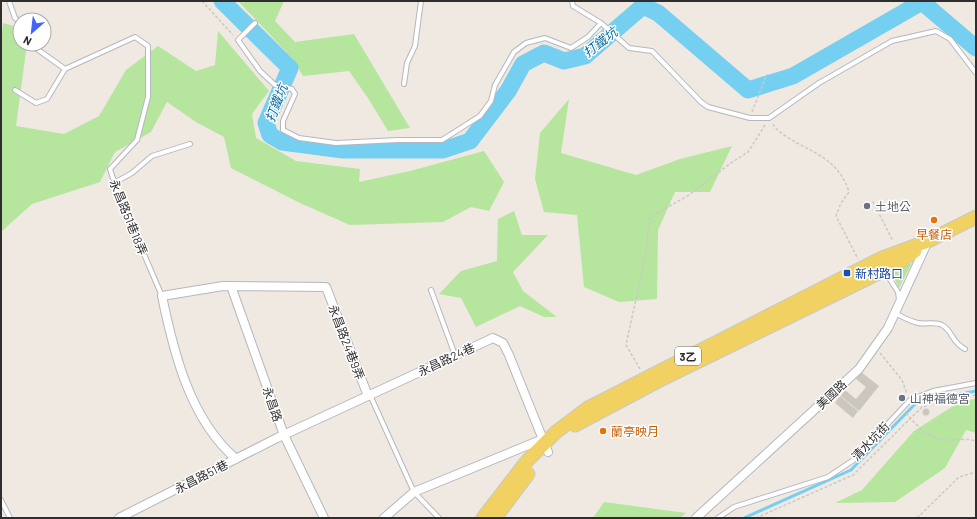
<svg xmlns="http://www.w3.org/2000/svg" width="977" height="519" font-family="Barlow,'Noto Sans TC',sans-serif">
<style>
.green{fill:#b6e59e}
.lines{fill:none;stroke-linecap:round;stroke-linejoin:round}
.stream{stroke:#75cff0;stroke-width:3}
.river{stroke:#75cff0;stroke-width:17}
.building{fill:#cbc7bf}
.lane-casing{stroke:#b4b7c1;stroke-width:6}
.street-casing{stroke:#b4b7c1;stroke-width:10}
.primary-casing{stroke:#c9c9c9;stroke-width:15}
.path{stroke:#c9c9c9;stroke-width:1.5;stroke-dasharray:3 2;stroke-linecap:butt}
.lane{stroke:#fff;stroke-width:4}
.street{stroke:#fff;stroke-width:8}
.primary{stroke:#f2d163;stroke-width:13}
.worship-dot{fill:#6b7280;stroke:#fff;stroke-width:1.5}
.food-dot{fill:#e8710a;stroke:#fff;stroke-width:1.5}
.transit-dot{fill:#1a4fb4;stroke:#fff;stroke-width:1.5}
.labels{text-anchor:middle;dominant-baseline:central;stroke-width:3;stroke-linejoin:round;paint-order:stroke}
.shield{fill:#fff;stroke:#6d6d6d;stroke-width:1}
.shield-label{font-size:11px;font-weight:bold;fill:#2e2e2e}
.worship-label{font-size:12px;fill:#5b616d;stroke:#fff;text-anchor:start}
.street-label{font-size:12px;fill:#2e2e2e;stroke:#fff}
.food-label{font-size:12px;fill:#c56008;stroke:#fff}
.transit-label{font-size:12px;fill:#164399;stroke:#fff;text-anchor:start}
.water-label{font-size:13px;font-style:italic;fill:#0d6fa3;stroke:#fff}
</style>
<rect width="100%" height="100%" fill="#efe9e1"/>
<path class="green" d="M 238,1 L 284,1 L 275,21 L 295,42 L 354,34 L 410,128 L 388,131 L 368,98 L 349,71 L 303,76 L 293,59 Z
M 3,23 L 20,28 L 20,44 L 27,44 L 16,126 L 64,134 L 99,116 L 126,70 L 158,46 L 196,71 L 215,65 L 218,31 L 269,91 L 252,114 L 256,138 L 296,161 L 360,169 L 359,182 L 410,171 L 484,151 L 504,182 L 489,211 L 471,207 L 443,222 L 350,225 L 300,203 L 231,168 L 224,137 L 196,122 L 167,102 L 151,132 L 115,152 L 100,182 L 32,204 L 1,232 L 1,41 Z
M 569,99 L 561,153 L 636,175 L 680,159 L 732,146 L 710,192 L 675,192 L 658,230 L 657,299 L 619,302 L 584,287 L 577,215 L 544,212 L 535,179 L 540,133 Z
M 514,211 L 522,235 L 548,235 L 513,272 L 523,291 L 557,317 L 544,317 L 520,306 L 476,327 L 461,298 L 439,294 L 461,271 L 497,261 L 498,219 Z
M 912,263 L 899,288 L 892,273 Z
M 976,399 L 976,433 L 966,430 L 945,468 L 895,502 L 835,503 L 862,490 L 914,431 L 961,401 Z
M 604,502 L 686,513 L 680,518 L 593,518 Z"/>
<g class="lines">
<path class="stream" d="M 744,518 L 851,470 L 917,402 L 976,391"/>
<path class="river" d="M 222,1 L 290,68 L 266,123 L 270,135 L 282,142 L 343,150 L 443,150 L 470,141 L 508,91 L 523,64 L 544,53 L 564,61 L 585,56 L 643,6 L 658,13 L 748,90 L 793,76 L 922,2 L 976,48"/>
</g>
<path class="building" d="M 861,372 L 879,386 L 859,411 L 841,396 L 845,390 L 856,399 L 866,387 L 856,379 Z
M 840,396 L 858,411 L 853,418 L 835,403 Z
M922.5 412a3.5 3.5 0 1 1 7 0a3.5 3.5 0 1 1-7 0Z"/>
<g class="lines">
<g class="lane-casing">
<path id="lane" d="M 9,1 L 15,18 L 20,22
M 572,1 L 573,6 L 601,23 L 629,48 L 652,51 L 701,102 L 708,107 L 750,118 L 769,118 L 819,83 L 892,41 L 936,31 L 950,39 L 976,73
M 255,23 L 238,40 L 260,71 L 275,85 L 292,89 L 295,94 L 283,121 L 283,130 L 299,138 L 336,143 L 398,140 L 442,140 L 480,116 L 491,101 L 495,85 L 514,52 L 526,43 L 545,38 L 571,48 L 588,37 L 601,23
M 30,44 L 65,69
M 404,84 L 407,63 L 415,46 L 421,1
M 15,90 L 36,103 L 47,99 L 65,69 L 135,37 L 148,46 L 148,97 L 137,140 L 110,169 L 118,194 L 162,296
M 114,183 L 132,173 L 152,156 L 190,144
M 886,273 L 898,292 L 899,300
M 431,290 L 455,355
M 895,313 C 902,317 910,321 918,323 C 926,325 935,321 942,325 C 953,331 951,342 965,349
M 370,395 L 414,492 L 439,518
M 1,500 L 10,518
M 718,518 L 734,507 L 828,477 L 855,459 L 910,400 L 933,391 L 976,383"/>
</g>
<g class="street-casing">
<path id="street" d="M 231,286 L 284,435 L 324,518
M 236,459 C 190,419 174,354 162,296 L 223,286 L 326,287 L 368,396
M 119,518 L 277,438 L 493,338 L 503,343 L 509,355 L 548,452
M 384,518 L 414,492 L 543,439
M 696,518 L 859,369 L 888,328 L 928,241"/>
</g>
<g class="primary-casing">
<path id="primary" d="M 575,425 L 658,381 L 897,264 L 915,251
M 483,518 L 527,461 L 556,432 L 588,408 L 882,258 L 928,241 L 976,217
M 495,518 L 528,474"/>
</g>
<path class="path" d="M 202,1 L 233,35
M 752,112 L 767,74
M 773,124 C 777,132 789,138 797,143 C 822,156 840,164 849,192 L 841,203 L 836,216 L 858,259
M 868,205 L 873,202 L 893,241
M 880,353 L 902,380 L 907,394
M 640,369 L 626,345 L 645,258 L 650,217 L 689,195 L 731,163 L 748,152 L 765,125
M 906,413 C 915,423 924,435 938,439 C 950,442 963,437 976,441
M 756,518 L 853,475 L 922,407 L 976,395
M 917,518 L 959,477 L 976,472"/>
<use href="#lane" class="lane"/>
<use href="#street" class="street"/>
<use href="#primary" class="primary"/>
</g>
<g class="worship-dot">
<circle cx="867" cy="206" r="4"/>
<circle cx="902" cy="398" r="4"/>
</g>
<g class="food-dot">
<circle cx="934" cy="220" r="4"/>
<circle cx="603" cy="431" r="4"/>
</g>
<rect class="transit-dot" x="843" y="269" width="8" height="8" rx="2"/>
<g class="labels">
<rect class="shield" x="675" y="347" width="26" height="18" rx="3"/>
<g class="shield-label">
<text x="688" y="356">3乙</text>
</g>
<g class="worship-label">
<text x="875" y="206">土地公</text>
<text x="910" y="398">山神福德宮</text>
</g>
<g class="street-label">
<text transform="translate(129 217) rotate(68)">永昌路51巷18弄</text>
<text transform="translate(347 342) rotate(69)">永昌路24巷9弄</text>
<text transform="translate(446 359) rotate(-25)">永昌路24巷</text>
<text transform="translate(831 394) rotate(-43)">美國路</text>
<text transform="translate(273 404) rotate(71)">永昌路</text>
<text transform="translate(870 441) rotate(-46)">清水坑街</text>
<text transform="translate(201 476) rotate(-27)">永昌路51巷</text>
</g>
<g class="food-label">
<text x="934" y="234">早餐店</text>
<text x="611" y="431" text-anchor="start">蘭亭映月</text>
</g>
<g class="transit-label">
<text x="855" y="273">新村路口</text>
</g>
<g class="water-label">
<text transform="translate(600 42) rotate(-38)">打鐵坑</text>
<text transform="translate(276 103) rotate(-69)">打鐵坑</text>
</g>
</g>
<rect width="977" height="519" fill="none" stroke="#2e2e2e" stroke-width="4"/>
<g transform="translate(32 32) rotate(208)"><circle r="19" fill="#ffffff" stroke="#ababab"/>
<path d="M0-3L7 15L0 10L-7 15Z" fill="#4264fb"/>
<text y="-6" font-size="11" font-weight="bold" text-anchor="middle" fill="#2e2e2e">N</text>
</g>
</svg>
